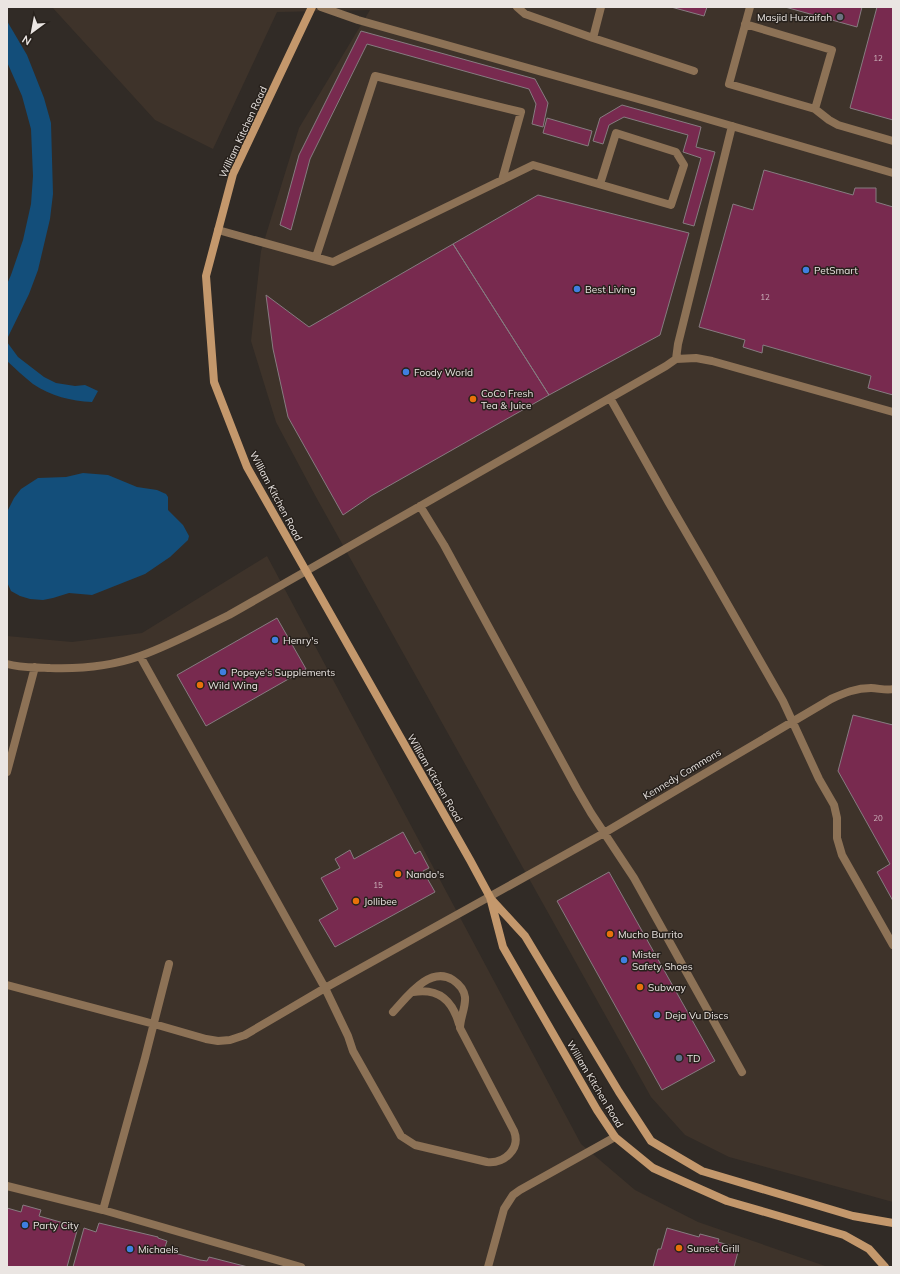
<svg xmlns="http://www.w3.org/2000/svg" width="900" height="1274" font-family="Mulish,sans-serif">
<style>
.built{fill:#3e332a}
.water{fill:#134e7a}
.building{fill:#782a4f;stroke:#867c80}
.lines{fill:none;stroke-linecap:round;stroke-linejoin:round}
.lane{stroke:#8d7256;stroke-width:8}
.secondary{stroke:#c4986c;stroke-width:8}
.worship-dot{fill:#6b7280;stroke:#27211c;stroke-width:1.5}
.shop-dot{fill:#3f7fe0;stroke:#27211c;stroke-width:1.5}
.food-dot{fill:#e8710a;stroke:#27211c;stroke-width:1.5}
.service-dot{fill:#5c6f8a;stroke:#27211c;stroke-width:1.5}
.labels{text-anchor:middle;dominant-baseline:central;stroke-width:3;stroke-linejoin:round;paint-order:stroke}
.number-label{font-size:8px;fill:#ceb6bd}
.poi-label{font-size:10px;fill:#eae5e2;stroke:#27211c;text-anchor:start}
.street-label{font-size:10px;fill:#eae5e2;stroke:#27211c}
</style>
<rect width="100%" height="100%" fill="#312b26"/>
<path class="built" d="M 52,7 L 893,7 L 893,1202 L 729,1157 L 685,1135 L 651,1097 L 316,497 L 276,422 L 251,341 L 261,251 L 299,128 L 370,10 L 277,12 L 213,149 L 155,120 Z
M 267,556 L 581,1144 L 635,1190 L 698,1222 L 828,1267 L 7,1267 L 7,636 L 72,642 L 142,633 Z"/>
<path class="water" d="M 7,21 L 27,55 L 44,98 L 51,123 L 53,194 L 50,219 L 38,270 L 29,294 L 7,339 L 7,284 L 11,275 L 23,240 L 31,204 L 33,176 L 31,129 L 22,96 L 7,62 Z
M 7,342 L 18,357 L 44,377 L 56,383 L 75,386 L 85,385 L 98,391 L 92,402 C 71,401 51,396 33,384 C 24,377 16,369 7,361 Z
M 83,473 L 108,475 L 137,487 L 157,490 L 166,494 L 168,497 L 168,510 L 183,525 L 189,536 L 188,540 L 170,557 L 145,574 L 92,595 L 69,593 L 53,598 L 43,600 L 30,599 L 20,596 L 11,591 L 7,582 L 7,518 L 8,510 L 14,498 L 21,489 L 38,478 L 66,477 Z"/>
<path class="building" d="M 671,7 L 707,7 L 704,16 Z
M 785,7 L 862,7 L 857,27 Z
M 877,7 L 893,7 L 893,120 L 850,108 Z
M 361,31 L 535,79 L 548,103 L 543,127 L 532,124 L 536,104 L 529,89 L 367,44 L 310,159 L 291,230 L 280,225 L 299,155 Z
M 622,105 L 701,127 L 696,147 L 715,152 L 694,226 L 683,223 L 701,158 L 683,152 L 688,135 L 624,117 L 609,125 L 603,144 L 593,141 L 600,118 Z
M 547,118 L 592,131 L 588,146 L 543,133 Z
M 764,170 L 853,195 L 855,188 L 876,188 L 876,202 L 893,207 L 893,395 L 868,388 L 871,376 L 763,345 L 762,353 L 743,347 L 745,340 L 699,327 L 733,204 L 753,210 Z
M 538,195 L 689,233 L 660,335 L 549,395 L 453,244 Z
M 453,244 L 549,395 L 371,496 L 343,515 L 288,417 L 273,349 L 266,295 L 309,327 Z
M 277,618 L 306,669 L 206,726 L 177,675 Z
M 853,715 L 893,725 L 893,901 L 877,872 L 890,864 L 838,771 Z
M 403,832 L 415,854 L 420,851 L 429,868 L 423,871 L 435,892 L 335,947 L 319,920 L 338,909 L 321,878 L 340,868 L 335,859 L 350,850 L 354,859 Z
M 609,872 L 715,1061 L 662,1090 L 557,901 Z
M 23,1205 L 41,1210 L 39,1216 L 78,1227 L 67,1267 L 7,1267 L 7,1208 L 21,1212 Z
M 99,1223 L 158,1237 L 158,1238 L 167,1241 L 164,1250 L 200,1260 L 207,1261 L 209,1257 L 248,1267 L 73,1267 L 84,1228 L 96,1232 Z
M 667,1228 L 699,1237 L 700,1234 L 719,1239 L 718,1242 L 739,1248 L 734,1267 L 653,1267 L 658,1249 L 661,1249 Z"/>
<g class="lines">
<path class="lane" d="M 321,7 L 358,20 L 656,104 L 893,173
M 517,7 L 525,14 L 593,38 L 694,71
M 745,24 L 832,50 L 815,109 L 729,84 L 750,7
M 593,38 L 601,7
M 815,109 L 829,120 L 838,125 L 893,141
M 218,230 L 333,262 L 533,165 L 671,205 L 684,165 L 676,152 L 616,133 L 600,184
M 316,257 L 375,76 L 521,112 L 502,180
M 676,359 L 678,344 L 732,126
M 610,398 L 669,503 L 708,570 L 783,701 L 819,779 L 834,805 L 837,818 L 837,838 L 842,855 L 893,945
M 420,506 L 444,545 L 577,789 L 591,813 L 634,878 L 742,1072
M 140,656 L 325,988 L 348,1036 L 353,1051 L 401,1136 L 415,1145 L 487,1162 C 504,1164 521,1149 514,1131 L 460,1028 C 460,1018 466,1007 465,997 C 464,990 459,984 453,980 C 430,965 407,997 393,1012
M 7,664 C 21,668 35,667 50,668 C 79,669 112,666 140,656 C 171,645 200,629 229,615 L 666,366 L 676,359 L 696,358 L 712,361 L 893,412
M 7,772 L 35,667
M 7,985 L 154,1024 L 206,1039 L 218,1041 L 230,1040 L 245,1035 L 325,988 L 604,833 L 831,699 C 844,693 856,688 871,688 C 878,688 887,691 893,689
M 413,992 C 438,988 452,999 459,1024
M 7,1186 L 103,1210 L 301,1267
M 103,1210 L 145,1058 L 169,964
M 488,1267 L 504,1209 L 513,1195 L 520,1190 L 615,1137"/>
<path class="secondary" d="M 312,7 L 233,174 L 206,276 L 214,382 L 247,467 L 470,860 L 490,897 L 503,947 L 597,1110 L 615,1137 L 653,1168 L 727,1201 L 844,1235 L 869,1249 L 885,1267
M 491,899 L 525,936 L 619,1092 L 651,1141 L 702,1171 L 853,1216 L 893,1223"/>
</g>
<circle class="worship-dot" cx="840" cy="17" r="4"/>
<g class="shop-dot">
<circle cx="806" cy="270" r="4"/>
<circle cx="577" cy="289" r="4"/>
<circle cx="406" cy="372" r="4"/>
<circle cx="275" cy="640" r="4"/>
<circle cx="223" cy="672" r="4"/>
<circle cx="624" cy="960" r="4"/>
<circle cx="657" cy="1015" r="4"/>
<circle cx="25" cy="1225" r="4"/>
<circle cx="130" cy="1249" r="4"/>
</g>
<g class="food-dot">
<circle cx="473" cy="399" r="4"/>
<circle cx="200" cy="685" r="4"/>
<circle cx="398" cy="874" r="4"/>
<circle cx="356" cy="901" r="4"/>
<circle cx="610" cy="934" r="4"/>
<circle cx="640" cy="987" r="4"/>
<circle cx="679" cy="1248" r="4"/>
</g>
<circle class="service-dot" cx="679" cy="1058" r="4"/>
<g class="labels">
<g class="number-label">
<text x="878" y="58">12</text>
<text x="765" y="297">12</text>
<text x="878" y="818">20</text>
<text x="378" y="885">15</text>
</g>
<g class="poi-label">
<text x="832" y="17" text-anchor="end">Masjid Huzaifah</text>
<text x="814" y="270">PetSmart</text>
<text x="585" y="289">Best Living</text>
<text x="414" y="372">Foody World</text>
<text x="481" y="393">CoCo Fresh<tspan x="481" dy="12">Tea &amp; Juice</tspan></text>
<text x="283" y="640">Henry's</text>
<text x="231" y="672">Popeye's Supplements</text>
<text x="208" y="685">Wild Wing</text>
<text x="406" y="874">Nando's</text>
<text x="364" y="901">Jollibee</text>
<text x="618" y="934">Mucho Burrito</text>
<text x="632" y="954">Mister<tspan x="632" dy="12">Safety Shoes</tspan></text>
<text x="648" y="987">Subway</text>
<text x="665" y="1015">Deja Vu Discs</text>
<text x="687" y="1058">TD</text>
<text x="33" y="1225">Party City</text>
<text x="687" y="1248">Sunset Grill</text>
<text x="138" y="1249">Michaels</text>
</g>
<g class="street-label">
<text transform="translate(243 132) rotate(-65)">William Kitchen Road</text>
<text transform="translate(276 496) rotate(62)">William Kitchen Road</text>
<text transform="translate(682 774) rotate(-31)">Kennedy Commons</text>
<text transform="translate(435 778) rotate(60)">William Kitchen Road</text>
<text transform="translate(595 1084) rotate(59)">William Kitchen Road</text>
</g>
</g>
<rect width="900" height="1274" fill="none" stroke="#eae5e2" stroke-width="16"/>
<g transform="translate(32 32) rotate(212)" stroke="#27211c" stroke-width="3" paint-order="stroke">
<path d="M0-3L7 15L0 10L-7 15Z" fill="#eae5e2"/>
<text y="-6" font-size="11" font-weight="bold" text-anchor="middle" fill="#eae5e2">N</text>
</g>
</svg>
